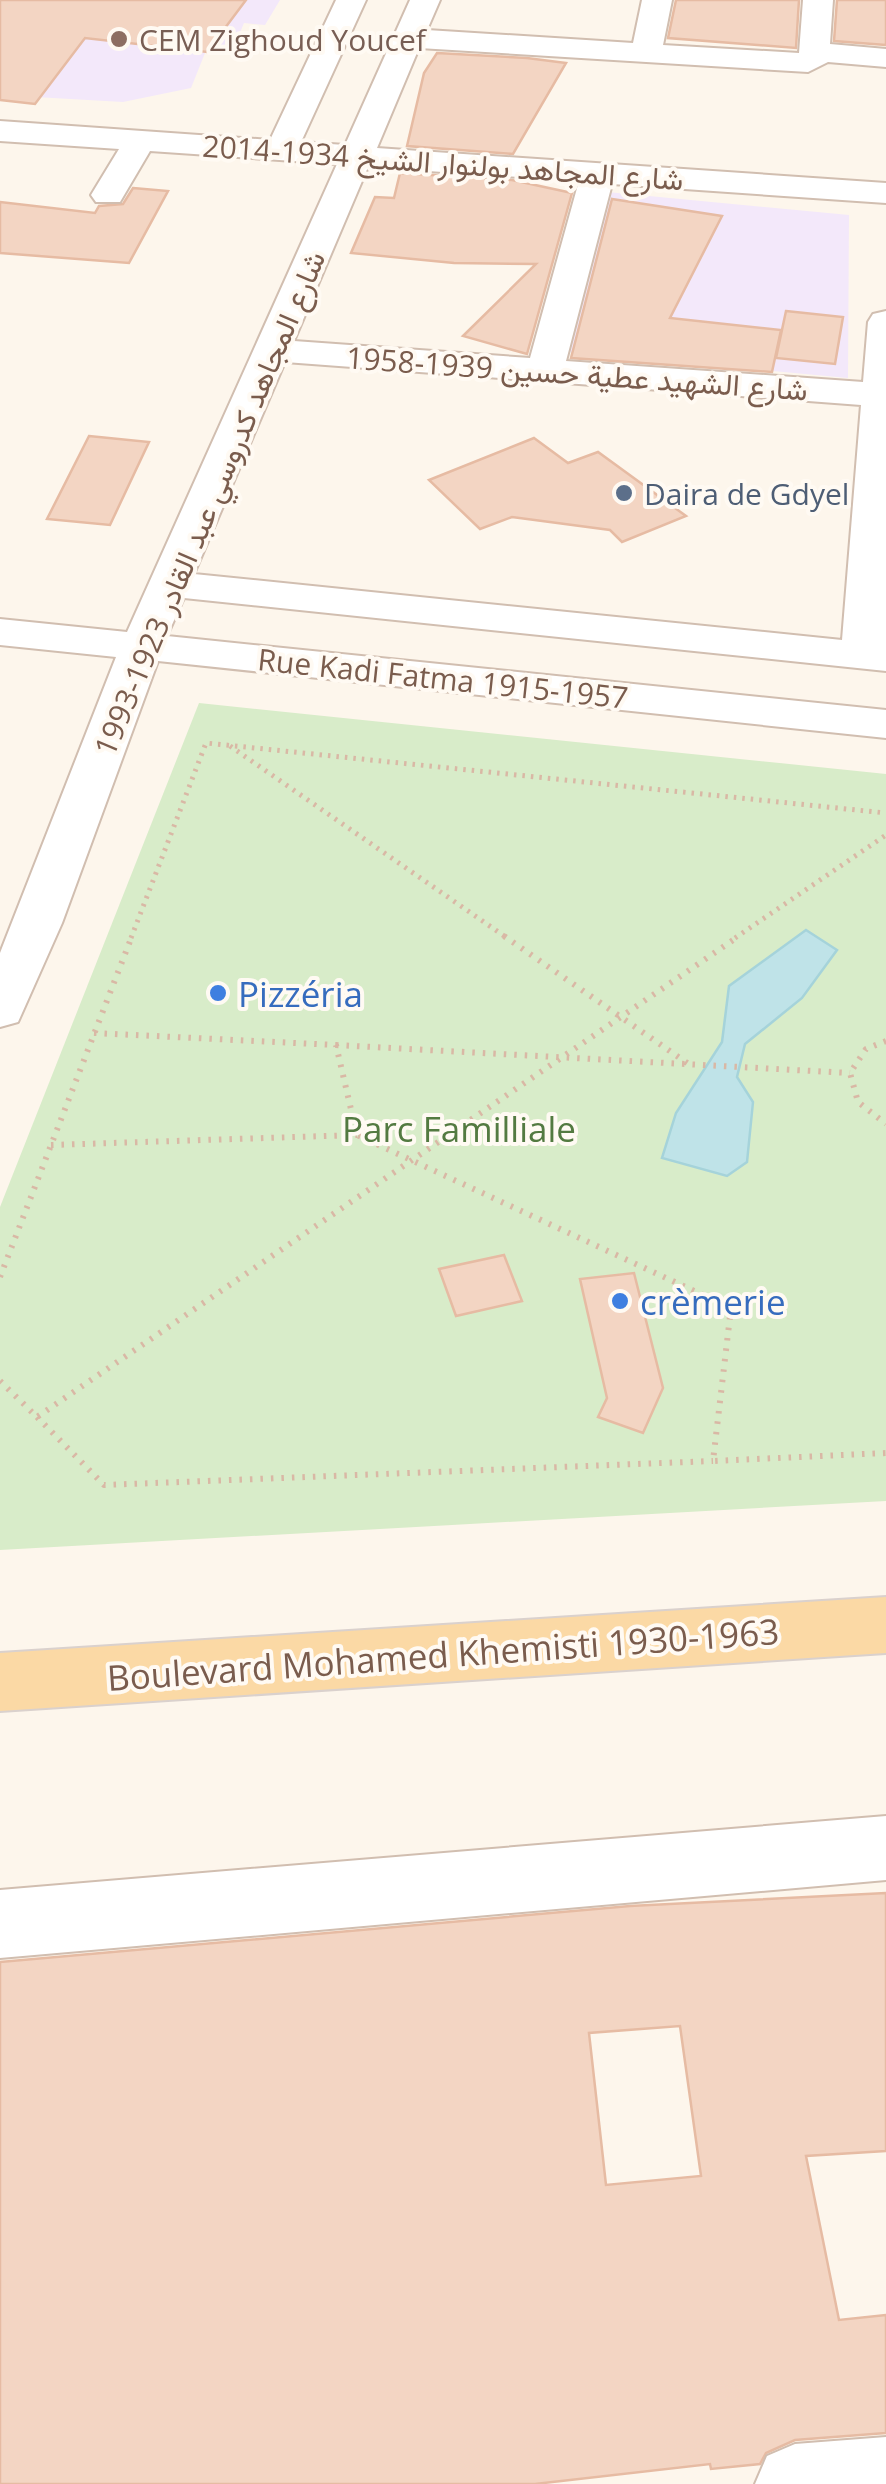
<svg xmlns="http://www.w3.org/2000/svg" width="886" height="2484" font-family="'Open Sans',Vazirmatn,sans-serif">
<style>
.education{fill:#f3e8fa}
.green{fill:#d8ecc9}
.water{fill:#bfe3e8;stroke:#a5d3da;stroke-width:2.5}
.building{fill:#f3d5c3;stroke:#e6bba3;stroke-width:2.5;fill-rule:evenodd}
.lines{fill:none;stroke-linecap:round;stroke-linejoin:round}
.minor-casing{stroke:#d1beb0;stroke-width:4}
.major-casing{stroke:#dad1cd;stroke-width:4}
.path-far1{stroke:#d9b8a5;stroke-width:5;stroke-dasharray:2.5 6;stroke-linecap:butt}
.path{stroke:#d9b8a5;stroke-width:6;stroke-dasharray:2.5 8;stroke-linecap:butt}
.minor{fill:#fff;fill-rule:evenodd}
.major{fill:#fbd9a5;fill-rule:evenodd}
.education-dot{fill:#8d6e63;stroke:#fffaf3;stroke-width:4}
.service-dot{fill:#5c6f8a;stroke:#fffaf3;stroke-width:4}
.shop-dot{fill:#3f7fe0;stroke:#fffaf3;stroke-width:4}
.labels{text-anchor:middle;dominant-baseline:central;stroke-width:8;stroke-linejoin:round;paint-order:stroke}
.far-education-label{font-size:30px;fill:#785e54;stroke:#fffaf3;text-anchor:start}
.far-street-label{font-size:30px;fill:#7a5c4d;stroke:#fffaf3}
.far-service-label{font-size:30px;fill:#4e5e75;stroke:#fffaf3;text-anchor:start}
.shop-label{font-size:35px;fill:#366cbe;stroke:#fffaf3;text-anchor:start}
.park-label{font-size:35px;fill:#537a41;stroke:#fffaf3}
.street-label{font-size:35px;fill:#7a5c4d;stroke:#fffaf3}
</style>
<rect width="100%" height="100%" fill="#fdf6ec"/>
<path class="education" d="M 0,0 L 280,0 L 265,25 L 244,23 L 231,54 L 205,53 L 191,88 L 123,102 L 0,95 Z
M 607,192 L 849,215 L 848,378 L 567,352 Z"/>
<path class="green" d="M 199,703 L 886,774 L 886,1501 L 0,1550 L 0,1207 Z"/>
<path class="water" d="M 806,930 L 837,950 L 802,998 L 745,1044 L 737,1077 L 753,1102 L 747,1162 L 727,1176 L 662,1158 L 676,1113 L 722,1042 L 729,986 Z"/>
<path class="building" d="M 0,0 L 246,0 L 207,52 L 85,38 L 35,104 L 0,100 Z
M 676,0 L 799,0 L 796,48 L 668,38 Z
M 837,0 L 886,0 L 886,45 L 834,41 Z
M 437,53 L 527,58 L 566,63 L 513,154 L 407,146 L 424,73 Z
M 400,173 L 512,180 L 572,193 L 527,354 L 463,336 L 536,264 L 454,263 L 351,253 L 375,197 L 394,198 Z
M 133,188 L 168,191 L 129,263 L 0,253 L 0,202 L 95,213 L 99,206 L 123,204 Z
M 612,199 L 722,216 L 670,318 L 781,330 L 772,372 L 571,358 Z
M 786,311 L 843,317 L 835,364 L 776,358 Z
M 89,436 L 149,442 L 110,525 L 47,519 Z
M 534,438 L 568,463 L 598,452 L 686,516 L 622,542 L 610,530 L 512,517 L 480,529 L 429,480 Z
M 504,1255 L 522,1301 L 456,1316 L 439,1269 Z
M 634,1273 L 663,1388 L 643,1433 L 598,1417 L 607,1398 L 580,1279 Z
M 886,1893 L 886,2151 L 806,2156 L 839,2320 L 886,2315 L 886,2433 L 795,2440 L 766,2453 L 760,2464 L 711,2469 L 710,2464 L 535,2484 L 0,2484 L 0,1962 L 630,1906 ZM 680,2026 L 701,2176 L 606,2185 L 589,2033 Z"/>
<g class="lines">
<g class="minor-casing">
<path id="minor" d="M 336,0 L 366,0 L 301,142 L 345,145 L 410,0 L 440,0 L 427,30 L 633,43 L 642,0 L 672,0 L 663,45 L 799,53 L 803,0 L 833,0 L 830,44 L 886,49 L 886,67 L 828,62 L 808,72 L 419,48 L 377,148 L 886,183 L 886,203 L 612,184 L 566,361 L 863,382 L 868,322 L 873,314 L 886,311 L 886,671 L 184,598 L 167,636 L 886,710 L 886,738 L 158,661 L 62,923 L 18,1022 L 0,1027 L 0,953 L 116,657 L 0,645 L 0,619 L 127,632 L 337,164 L 150,151 L 120,202 L 96,202 L 91,195 L 119,149 L 0,141 L 0,121 L 270,140 ZM 368,167 L 579,181 L 530,358 L 294,341 ZM 285,362 L 861,405 L 842,640 L 194,574 Z
M 886,1816 L 886,1880 L 0,1958 L 0,1890 Z
M 886,2437 L 886,2484 L 755,2484 L 767,2456 L 795,2444 Z"/>
</g>
<g class="major-casing">
<path id="major" d="M 886,1597 L 886,1653 L 0,1711 L 0,1653 Z"/>
</g>
<path class="path-far1" d="M 230,746 L 507,938
M 131,938 L 206,743 L 886,813
M 735,938 L 886,835"/>
<path class="path" d="M 504,936 L 690,1065
M 94,1033 L 336,1045 L 357,1135 L 731,1308 L 713,1461 L 886,1453
M 886,1041 L 866,1049 L 850,1073 L 858,1102 L 886,1124
M 336,1045 L 850,1073
M 51,1145 L 357,1135
M 0,1277 L 132,936
M 0,1381 L 37,1417 L 739,936
M 37,1417 L 104,1485 L 713,1461"/>
<use href="#minor" class="minor"/>
<use href="#major" class="major"/>
</g>
<circle class="education-dot" cx="119" cy="39" r="10"/>
<circle class="service-dot" cx="624" cy="493" r="10"/>
<g class="shop-dot">
<circle cx="218" cy="993" r="10"/>
<circle cx="620" cy="1301" r="10"/>
</g>
<g class="labels">
<g class="far-education-label">
<text x="139" y="39">CEM Zighoud Youcef</text>
</g>
<g class="far-street-label">
<text transform="translate(443 162) rotate(4)">شارع المجاهد بولنوار الشيخ 1934-2014</text>
<text transform="translate(577 373) rotate(4)">شارع الشهيد عطية حسين 1939-1958</text>
<text transform="translate(209 503) rotate(-67)">شارع المجاهد كدروسي عبد القادر 1923-1993</text>
<text transform="translate(443 678) rotate(6)">Rue Kadi Fatma 1915-1957</text>
</g>
<g class="far-service-label">
<text x="644" y="493">Daira de Gdyel</text>
</g>
<g class="shop-label">
<text x="238" y="993">Pizzéria</text>
<text x="640" y="1301">crèmerie</text>
</g>
<g class="park-label">
<text x="459" y="1128">Parc Familliale</text>
</g>
<g class="street-label">
<text transform="translate(443 1654) rotate(-4)">Boulevard Mohamed Khemisti 1930-1963</text>
</g>
</g>
</svg>
